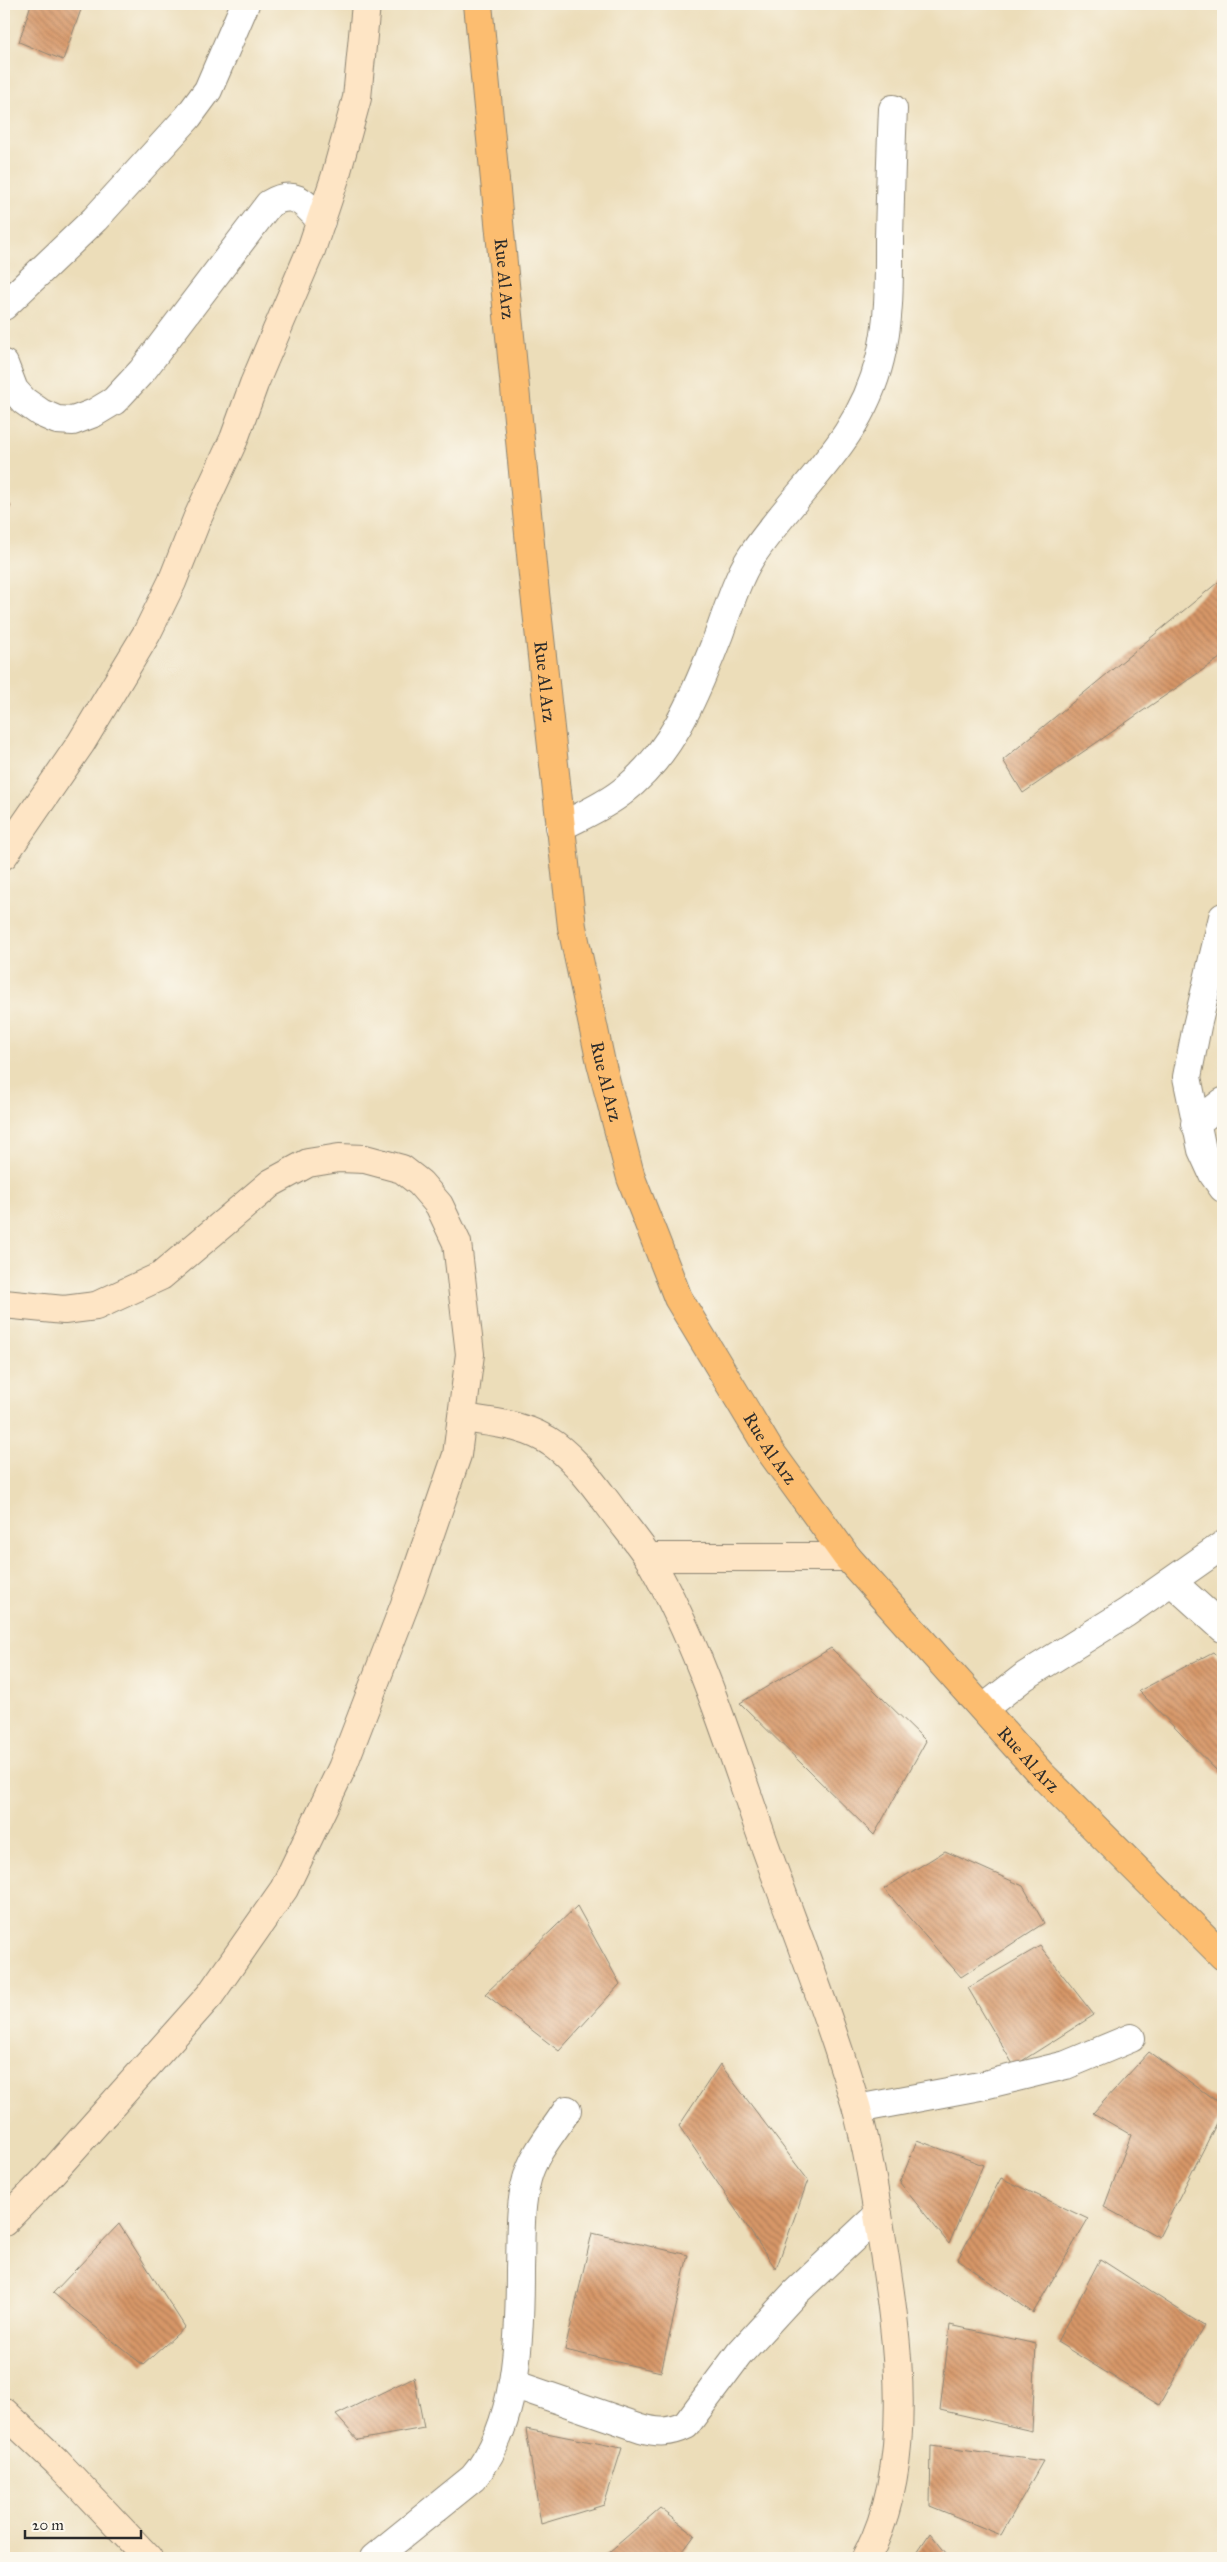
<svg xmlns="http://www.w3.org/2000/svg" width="1227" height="2562" font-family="'IM FELL Great Primer',serif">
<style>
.building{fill:url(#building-back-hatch)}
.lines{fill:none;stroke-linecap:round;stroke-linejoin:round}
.minor-casing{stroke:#8c8472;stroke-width:30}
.tertiary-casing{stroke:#8c8472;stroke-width:30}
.secondary-casing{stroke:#8c8472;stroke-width:30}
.primary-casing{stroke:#8c8472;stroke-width:30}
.minor{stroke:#fff;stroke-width:28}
.tertiary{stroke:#fff;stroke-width:28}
.secondary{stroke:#fee5c5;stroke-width:28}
.primary{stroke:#fcbd6f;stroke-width:28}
.labels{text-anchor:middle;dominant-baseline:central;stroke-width:4;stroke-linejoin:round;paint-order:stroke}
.street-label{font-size:18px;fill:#2b2b2b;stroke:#fbf7ec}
</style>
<defs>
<pattern id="building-back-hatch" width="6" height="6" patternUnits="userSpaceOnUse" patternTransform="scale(1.25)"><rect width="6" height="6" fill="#d79768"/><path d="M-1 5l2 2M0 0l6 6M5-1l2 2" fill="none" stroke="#af7b56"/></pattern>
</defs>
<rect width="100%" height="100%" fill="#fbf7ec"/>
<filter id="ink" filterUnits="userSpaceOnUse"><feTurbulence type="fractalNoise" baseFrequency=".02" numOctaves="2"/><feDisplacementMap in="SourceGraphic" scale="10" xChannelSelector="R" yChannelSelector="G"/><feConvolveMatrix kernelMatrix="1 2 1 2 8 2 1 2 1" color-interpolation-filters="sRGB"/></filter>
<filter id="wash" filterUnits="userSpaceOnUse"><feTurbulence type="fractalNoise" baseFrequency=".0096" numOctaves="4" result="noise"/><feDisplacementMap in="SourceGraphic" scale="20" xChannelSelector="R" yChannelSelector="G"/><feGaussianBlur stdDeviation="1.12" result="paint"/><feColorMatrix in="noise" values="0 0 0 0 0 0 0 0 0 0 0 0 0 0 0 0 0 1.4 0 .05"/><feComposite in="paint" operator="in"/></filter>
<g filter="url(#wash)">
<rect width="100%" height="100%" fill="#ecddb9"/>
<g id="blocks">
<path class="building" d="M 31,4 L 83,4 L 63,60 L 19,42 Z
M 4,502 L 11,506 L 4,515 Z
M 1223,578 L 1223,656 L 1023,793 L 1003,760 Z
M 831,1648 L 926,1741 L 874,1835 L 740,1703 Z
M 1213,1652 L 1223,1662 L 1223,1777 L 1139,1691 Z
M 945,1851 L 1023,1886 L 1044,1923 L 961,1977 L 884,1889 Z
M 577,1906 L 620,1984 L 559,2051 L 485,1994 Z
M 1040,1946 L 1094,2015 L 1014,2066 L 968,1988 Z
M 1149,2052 L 1223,2106 L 1223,2111 L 1159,2237 L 1104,2207 L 1131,2135 L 1093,2113 Z
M 720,2064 L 808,2180 L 776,2269 L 679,2126 Z
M 917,2140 L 983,2165 L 949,2244 L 900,2183 Z
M 1001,2178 L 1088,2219 L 1033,2313 L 958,2259 Z
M 119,2224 L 185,2327 L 143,2365 L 53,2293 Z
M 592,2233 L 688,2255 L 661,2372 L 565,2350 Z
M 1100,2259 L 1204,2326 L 1159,2405 L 1057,2342 Z
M 950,2325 L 1036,2344 L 1032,2431 L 940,2410 Z
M 414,2377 L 424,2428 L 358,2440 L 336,2415 Z
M 526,2429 L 622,2448 L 604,2505 L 541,2524 Z
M 931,2446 L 1043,2461 L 1001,2535 L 930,2506 Z
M 660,2508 L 695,2535 L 678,2558 L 602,2558 Z
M 930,2533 L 950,2558 L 913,2558 Z"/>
</g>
</g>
<g filter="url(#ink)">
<use href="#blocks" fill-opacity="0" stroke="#8c8472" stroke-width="1"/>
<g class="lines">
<g class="minor-casing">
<path id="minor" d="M 4,306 L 95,219 L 188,117 L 208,90 L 245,4
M 560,827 C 581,816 603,807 622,792 C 674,752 696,692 719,634 C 728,609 737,579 751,557 C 796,489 860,443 880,359 C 890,320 889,279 889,239 C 890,196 891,152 893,109
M 1223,917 L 1197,1026 L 1187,1077 L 1202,1150 L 1213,1174 L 1223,1188
M 1195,1124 L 1223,1102
M 1172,1582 L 1223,1628
M 984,1708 L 1025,1676 L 1126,1613 L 1223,1545
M 857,2109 L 980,2086 L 1066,2065 L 1131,2038
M 513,2384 L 641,2428 C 658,2433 670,2433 686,2425 L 739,2354 L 795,2293 L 878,2215
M 374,2558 L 473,2478 C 518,2426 520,2336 520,2270 C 521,2240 519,2208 527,2179 C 533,2154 554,2131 567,2110"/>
</g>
<g class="tertiary-casing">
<path id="tertiary" d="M 4,364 L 14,390 L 24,401 L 41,413 L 57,420 L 73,421 L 94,413 L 114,401 L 142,371 L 269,204 C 294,189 304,202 321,221"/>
</g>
<g class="secondary-casing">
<path id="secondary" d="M 4,855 L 81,743 L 147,633 L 172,582 L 197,519 L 234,439 L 254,384 L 311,250 L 335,178 L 357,98 L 366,4
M 4,1304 L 64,1310 L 96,1306 L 161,1276 L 271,1183 L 308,1163 L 339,1158 L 365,1159 L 402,1169 L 420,1183 L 439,1205 L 457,1243 L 470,1354 L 457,1455 L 413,1583 L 342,1768 L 284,1889 L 210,1995 L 48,2177 L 4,2222
M 463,1418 C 496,1423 528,1425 555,1445 C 580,1464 597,1489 615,1513 C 627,1529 640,1544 650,1560 C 701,1649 730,1746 764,1843 C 795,1930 830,2017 856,2106 C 868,2149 875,2196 882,2240 C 898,2339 916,2466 866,2558
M 648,1557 L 847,1557
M 4,2412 L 57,2462 L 148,2558"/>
</g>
<g class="primary-casing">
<g id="primary">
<path id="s1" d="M 478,4 L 533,575 L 572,927 L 601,1063 L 631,1178 L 678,1298 L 770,1451 L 847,1557 L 1042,1775 L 1223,1956"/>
</g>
</g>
<use href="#minor" class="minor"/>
<use href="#tertiary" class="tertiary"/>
<use href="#secondary" class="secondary"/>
<use href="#primary" class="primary"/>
</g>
</g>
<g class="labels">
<g class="street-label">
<text stroke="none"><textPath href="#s1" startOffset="276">Rue Al Arz</textPath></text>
<text stroke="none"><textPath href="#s1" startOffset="681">Rue Al Arz</textPath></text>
<text stroke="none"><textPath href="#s1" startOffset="1086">Rue Al Arz</textPath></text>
<text stroke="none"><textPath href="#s1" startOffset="1491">Rue Al Arz</textPath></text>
<text stroke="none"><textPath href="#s1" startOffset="1896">Rue Al Arz</textPath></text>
</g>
</g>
<rect width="1227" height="2562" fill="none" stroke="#fbf7ec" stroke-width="20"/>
<path d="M25 2530v8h116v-8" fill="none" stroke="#2b2b2b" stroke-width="2.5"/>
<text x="32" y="2530" font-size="15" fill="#2b2b2b" stroke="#fbf7ec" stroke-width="4" paint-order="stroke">20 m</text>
</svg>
